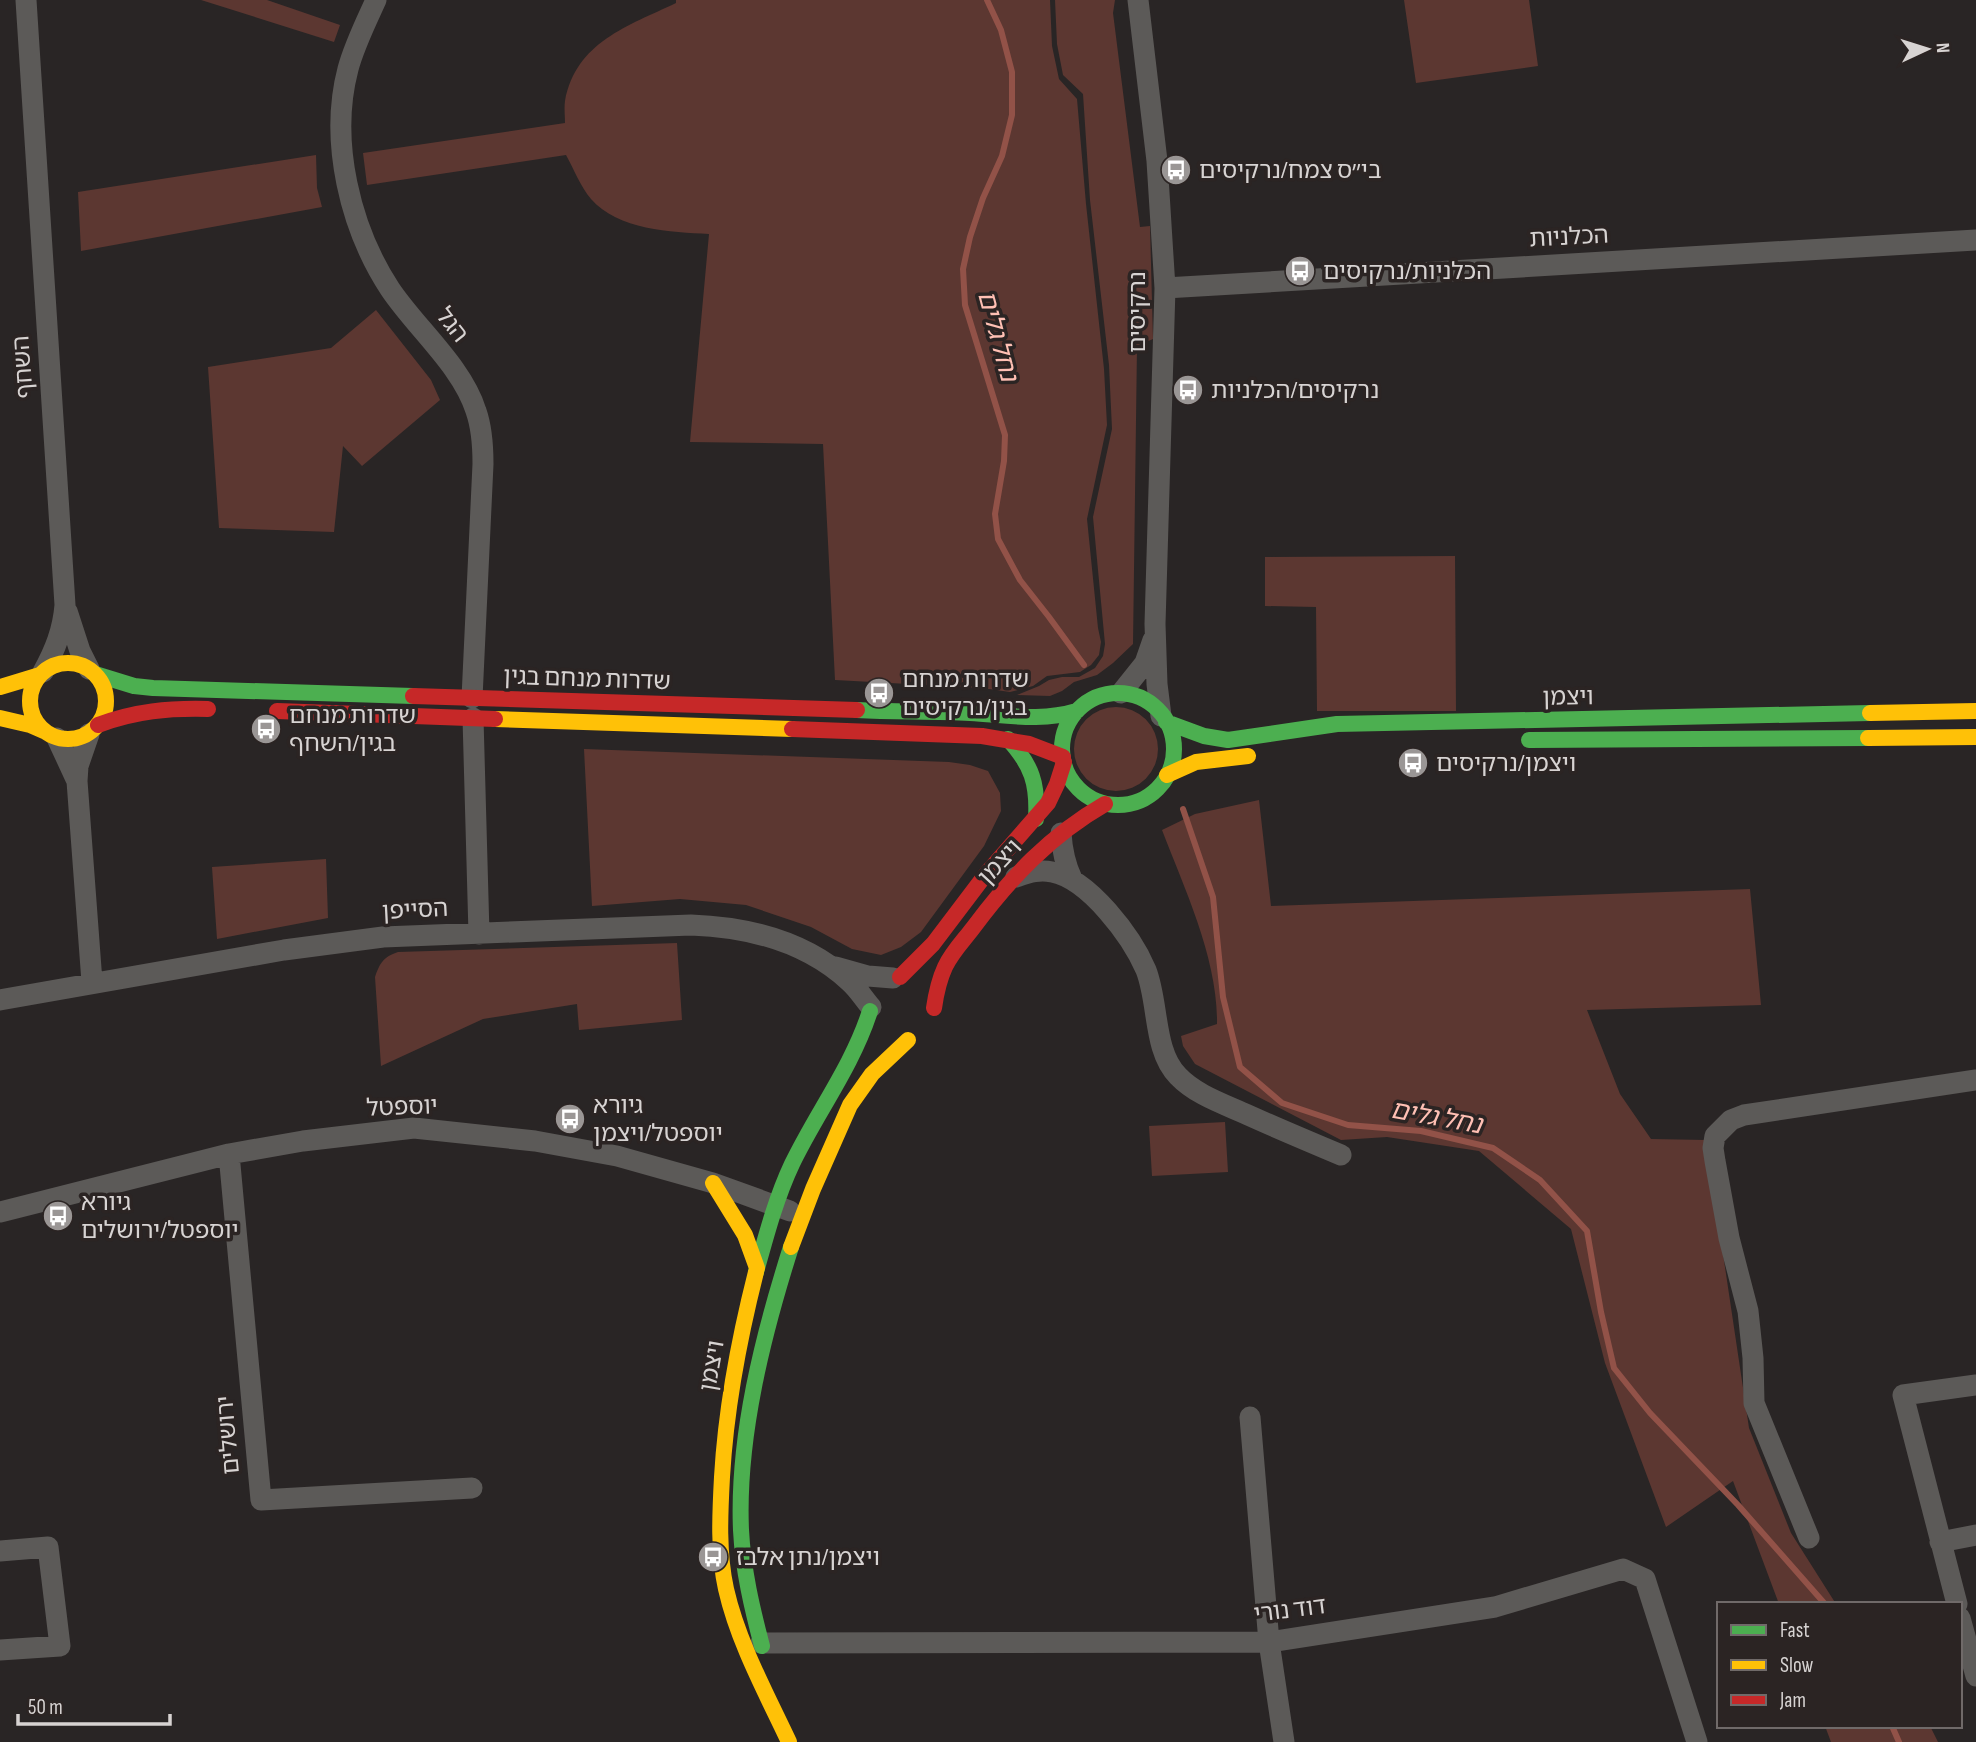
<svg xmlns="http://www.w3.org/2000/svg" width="1976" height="1742" font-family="'Sofia Sans Condensed','Noto Sans Hebrew',sans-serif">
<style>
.green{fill:#5c3731}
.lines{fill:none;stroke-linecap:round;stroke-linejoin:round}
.stream{stroke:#925248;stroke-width:6}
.street{stroke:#5c5a58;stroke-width:21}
.fast{stroke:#4caf50;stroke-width:16}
.slow{stroke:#ffc107;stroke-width:16}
.jam{stroke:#c62828;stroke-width:16}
.labels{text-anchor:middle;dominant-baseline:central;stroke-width:7;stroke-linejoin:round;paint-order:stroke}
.poi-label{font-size:24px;fill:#d7d3d2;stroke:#2b2423;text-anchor:start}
.street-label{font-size:24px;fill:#d7d3d2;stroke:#2b2423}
.water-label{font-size:26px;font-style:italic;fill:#ffc0b4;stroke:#2b2423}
</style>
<rect width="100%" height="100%" fill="#292525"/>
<path class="green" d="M 201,0 L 267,0 L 340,25 L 334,42 Z
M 676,0 L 1050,0 L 1052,46 L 1059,79 L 1077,99 L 1086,204 L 1104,369 L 1107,425 L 1087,519 L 1098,628 L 1101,642 L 1099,655 L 1091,665 L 1080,672 L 1047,676 L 1033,686 L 1010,692 L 982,688 L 835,680 L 823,444 L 690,442 L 709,234 C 671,232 618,230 591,199 C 580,186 574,169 566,155 L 367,185 L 363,153 L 565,123 C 565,116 564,108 565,101 C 576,42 628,26 676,3 Z
M 1055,0 L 1115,0 L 1113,13 L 1140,227 L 1150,226 L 1153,339 L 1137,346 L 1133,644 L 1113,663 L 1097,675 L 1074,682 L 1062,691 L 1050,696 L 1017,695 L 1039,686 L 1049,680 L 1062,677 L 1079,677 L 1095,668 L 1103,656 L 1105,644 L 1093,517 L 1112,429 L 1109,365 L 1090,200 L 1083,94 L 1063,75 L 1057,44 Z
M 1404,0 L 1529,0 L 1538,66 L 1416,83 Z
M 316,155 L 317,188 L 322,207 L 81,251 L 78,192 Z
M 376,310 L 431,380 L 440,400 L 362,466 L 343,446 L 334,532 L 219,528 L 208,367 L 331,348 Z
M 1455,556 L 1456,711 L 1317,711 L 1316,607 L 1265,606 L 1265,557 Z
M1074 749a42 42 0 1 1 84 0a42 42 0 1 1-84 0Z
M 584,749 L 949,762 L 970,765 L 988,771 L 1000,793 L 1001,811 L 984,846 L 921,932 L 901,947 L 881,955 L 852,949 L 811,927 L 746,905 L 680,899 L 592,906 Z
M 1259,800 L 1271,906 L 1750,889 L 1761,1005 L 1587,1010 L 1620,1094 L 1651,1139 L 1706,1140 L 1749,1428 L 1791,1533 L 1836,1604 L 1779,1604 L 1733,1481 L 1666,1527 L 1605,1363 L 1571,1229 L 1479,1151 L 1387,1137 L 1341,1140 L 1195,1064 L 1183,1046 L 1181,1036 L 1217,1024 C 1218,959 1185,890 1162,830 L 1195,814 Z
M 326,859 L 328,918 L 217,939 L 212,867 Z
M 677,943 L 682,1020 L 579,1030 L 577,1004 L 483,1019 L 381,1066 L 375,977 C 380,963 383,957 398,952 Z
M 1225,1122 L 1228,1172 L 1152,1176 L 1149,1126 Z
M 1825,1726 L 1930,1726 L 1938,1742 L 1831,1742 Z"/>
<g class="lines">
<path class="stream" d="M 987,0 L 1001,30 L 1012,72 L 1012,115 L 1002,156 L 983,198 L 970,237 L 963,269 L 965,305 L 1005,435 L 1004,461 L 995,514 L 998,539 L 1020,580 L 1049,617 L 1084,665
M 1183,809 L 1213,897 L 1223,997 L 1240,1067 L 1282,1103 L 1348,1125 L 1421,1131 L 1493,1148 L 1540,1180 L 1587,1231 L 1601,1312 L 1614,1368 L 1650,1413 L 1738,1505 L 1825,1604
M 1892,1726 L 1899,1742"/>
<path class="street" d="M 26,0 L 65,605 C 63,630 55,650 43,672
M 376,0 C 366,22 354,46 348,69 C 329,141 350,228 390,289 C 416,328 462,366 476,411 C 482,428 483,446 483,464 L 472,698
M 1138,0 L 1157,161 L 1165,288 L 1155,624 L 1157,684 L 1161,716
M 1165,288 L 1976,240
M 67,611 L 80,651 L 89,669
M 1121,693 L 1145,663 L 1153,640
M 473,718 L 479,934
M 89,734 L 78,766 L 77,781 L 92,982
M 57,738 L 76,779
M 1061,833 C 1062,850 1065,864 1072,879
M 1016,877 C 1028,873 1039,869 1052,872 C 1089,879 1132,937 1146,970 C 1159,1003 1153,1051 1178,1076 C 1196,1095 1224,1104 1248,1115 C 1279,1129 1310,1142 1341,1155
M 836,967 L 868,976 L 893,978
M 0,1000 L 284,950 L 383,937 L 691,925 C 748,927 807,942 850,982 C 858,989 864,999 871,1007
M 229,1154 L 261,1500 L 472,1488
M 0,1212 L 229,1154 L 303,1141 L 414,1128 L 535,1141 L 617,1156 L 713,1183 L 790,1211
M 1250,1417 L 1269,1642 L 1284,1742
M 1809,1538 L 1754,1403 L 1753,1358 L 1748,1311 L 1729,1238 L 1715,1161 L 1713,1148 L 1715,1136 L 1731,1120 L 1744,1115 L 1976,1080
M 1940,1542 L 1976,1535
M 0,1551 L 48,1547 L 60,1646 L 0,1650
M 1957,1604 L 1903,1395 L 1976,1385
M 1960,1618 L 1976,1676
M 761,1643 L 1269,1642 L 1495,1607 L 1623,1569 L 1645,1579 L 1697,1742"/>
<path class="fast" d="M 95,674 L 134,686 L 153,688 L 413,696
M1062 749a56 56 0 1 1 112 0a56 56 0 1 1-112 0Z
M 857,710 C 895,712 933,711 970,713 C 1007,715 1041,722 1077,711
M 1166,722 L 1204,736 L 1228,740 L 1337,724 L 1870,713
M 1008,739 C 1032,765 1038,784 1036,819
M 1529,740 L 1868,738
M 756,1272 C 766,1236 776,1198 792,1164 C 817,1112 852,1067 870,1011
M 762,1646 C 752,1608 743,1570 741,1530 C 737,1437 763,1335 791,1247"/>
<path class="slow" d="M30 701a38 38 0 1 1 76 0a38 38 0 1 1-76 0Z
M 0,687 L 40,675
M 1870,713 L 1976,711
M 0,718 L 30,725 L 46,732
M 495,719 L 792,729
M 1868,738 L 1976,737
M 1167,775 L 1196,762 L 1248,756
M 713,1183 L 745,1235 L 757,1268
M 791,1247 L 813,1189 L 850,1105 L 872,1074 L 908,1040
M 756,1272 C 739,1339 726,1407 722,1477 C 720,1514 718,1553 726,1589 C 738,1642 766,1693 789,1742"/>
<path class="jam" d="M 413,696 L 857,710
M 277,711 L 495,719
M 98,725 C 135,711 169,708 208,709
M 792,729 L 982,736 L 1029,744 L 1063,757
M 900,977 L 933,944 L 986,874 L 1048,803 L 1057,784 L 1064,762
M 934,1008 C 936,994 939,980 945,967 C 952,952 964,940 973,928 C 1010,878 1051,835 1105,804"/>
</g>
<defs>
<g id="bus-disc" transform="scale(1.575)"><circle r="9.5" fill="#9a9695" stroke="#2b2423"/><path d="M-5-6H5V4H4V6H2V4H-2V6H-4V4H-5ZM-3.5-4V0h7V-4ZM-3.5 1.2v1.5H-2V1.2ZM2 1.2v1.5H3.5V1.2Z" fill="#fff"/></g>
</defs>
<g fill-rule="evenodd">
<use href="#bus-disc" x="1176" y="170"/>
<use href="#bus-disc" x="1300" y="271"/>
<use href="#bus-disc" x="1188" y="390"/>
<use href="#bus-disc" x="879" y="693"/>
<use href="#bus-disc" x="266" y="729"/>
<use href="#bus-disc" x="1413" y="763"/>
<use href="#bus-disc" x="570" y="1119"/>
<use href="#bus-disc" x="58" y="1216"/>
<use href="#bus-disc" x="713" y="1557"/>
</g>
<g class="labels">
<g class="poi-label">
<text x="1199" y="170">בי״ס צמח/נרקיסים</text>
<text x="1323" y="271">הכלניות/נרקיסים</text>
<text x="1211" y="390">נרקיסים/הכלניות</text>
<text x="902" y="679">שדרות מנחם<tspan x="902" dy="28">בגין/נרקיסים</tspan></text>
<text x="289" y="715">שדרות מנחם<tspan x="289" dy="28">בגין/השחף</tspan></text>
<text x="1436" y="763">ויצמן/נרקיסים</text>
<text x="593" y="1105">גיורא<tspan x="593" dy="28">יוספטל/ויצמן</tspan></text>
<text x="81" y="1202">גיורא<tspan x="81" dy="28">יוספטל/ירושלים</tspan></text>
<text x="736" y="1557">ויצמן/נתן אלבז</text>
</g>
<g class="street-label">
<text transform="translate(1569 237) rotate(-3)">הכלניות</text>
<text transform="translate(1137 312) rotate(-90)">נרקיסים</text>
<text transform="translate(452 325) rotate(52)">הגל</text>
<text transform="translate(23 367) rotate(-94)">השחף</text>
<text transform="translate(587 679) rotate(2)">שדרות מנחם בגין</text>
<text transform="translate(1568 697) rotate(-1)">ויצמן</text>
<text transform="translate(1000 862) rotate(-47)">ויצמן</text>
<text transform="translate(415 910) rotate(-3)">הסייפן</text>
<text transform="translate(402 1107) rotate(-2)">יוספטל</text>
<text transform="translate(712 1366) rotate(-80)">ויצמן</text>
<text transform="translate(228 1435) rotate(-95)">ירושלים</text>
<text transform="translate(1290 1610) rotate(-7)">דוד נורי</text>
</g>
<g class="water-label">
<text transform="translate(997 336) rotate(75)">נחל גלים</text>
<text transform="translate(1436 1118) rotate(10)">נחל גלים</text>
</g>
</g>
<rect x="1717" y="1602" width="245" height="126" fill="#2b2423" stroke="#706a69" stroke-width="2"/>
<rect x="1731" y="1625" width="35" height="10" fill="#4caf50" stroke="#706a69" stroke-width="2"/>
<text x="1780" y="1637" font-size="21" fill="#d7d3d2">Fast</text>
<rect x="1731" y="1660" width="35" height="10" fill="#ffc107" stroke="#706a69" stroke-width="2"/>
<text x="1780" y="1672" font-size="21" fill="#d7d3d2">Slow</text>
<rect x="1731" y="1695" width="35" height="10" fill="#c62828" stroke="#706a69" stroke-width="2"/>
<text x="1780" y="1707" font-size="21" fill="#d7d3d2">Jam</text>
<g transform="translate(1927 49) rotate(86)" stroke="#2b2423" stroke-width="5" paint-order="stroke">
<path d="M0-5L12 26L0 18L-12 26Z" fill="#d7d3d2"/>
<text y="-10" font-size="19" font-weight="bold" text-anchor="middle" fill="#d7d3d2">N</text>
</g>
<path d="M18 1714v10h152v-10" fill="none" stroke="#d7d3d2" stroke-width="3.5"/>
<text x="28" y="1714" font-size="21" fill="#d7d3d2" stroke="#2b2423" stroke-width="5" paint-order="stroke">50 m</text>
</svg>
